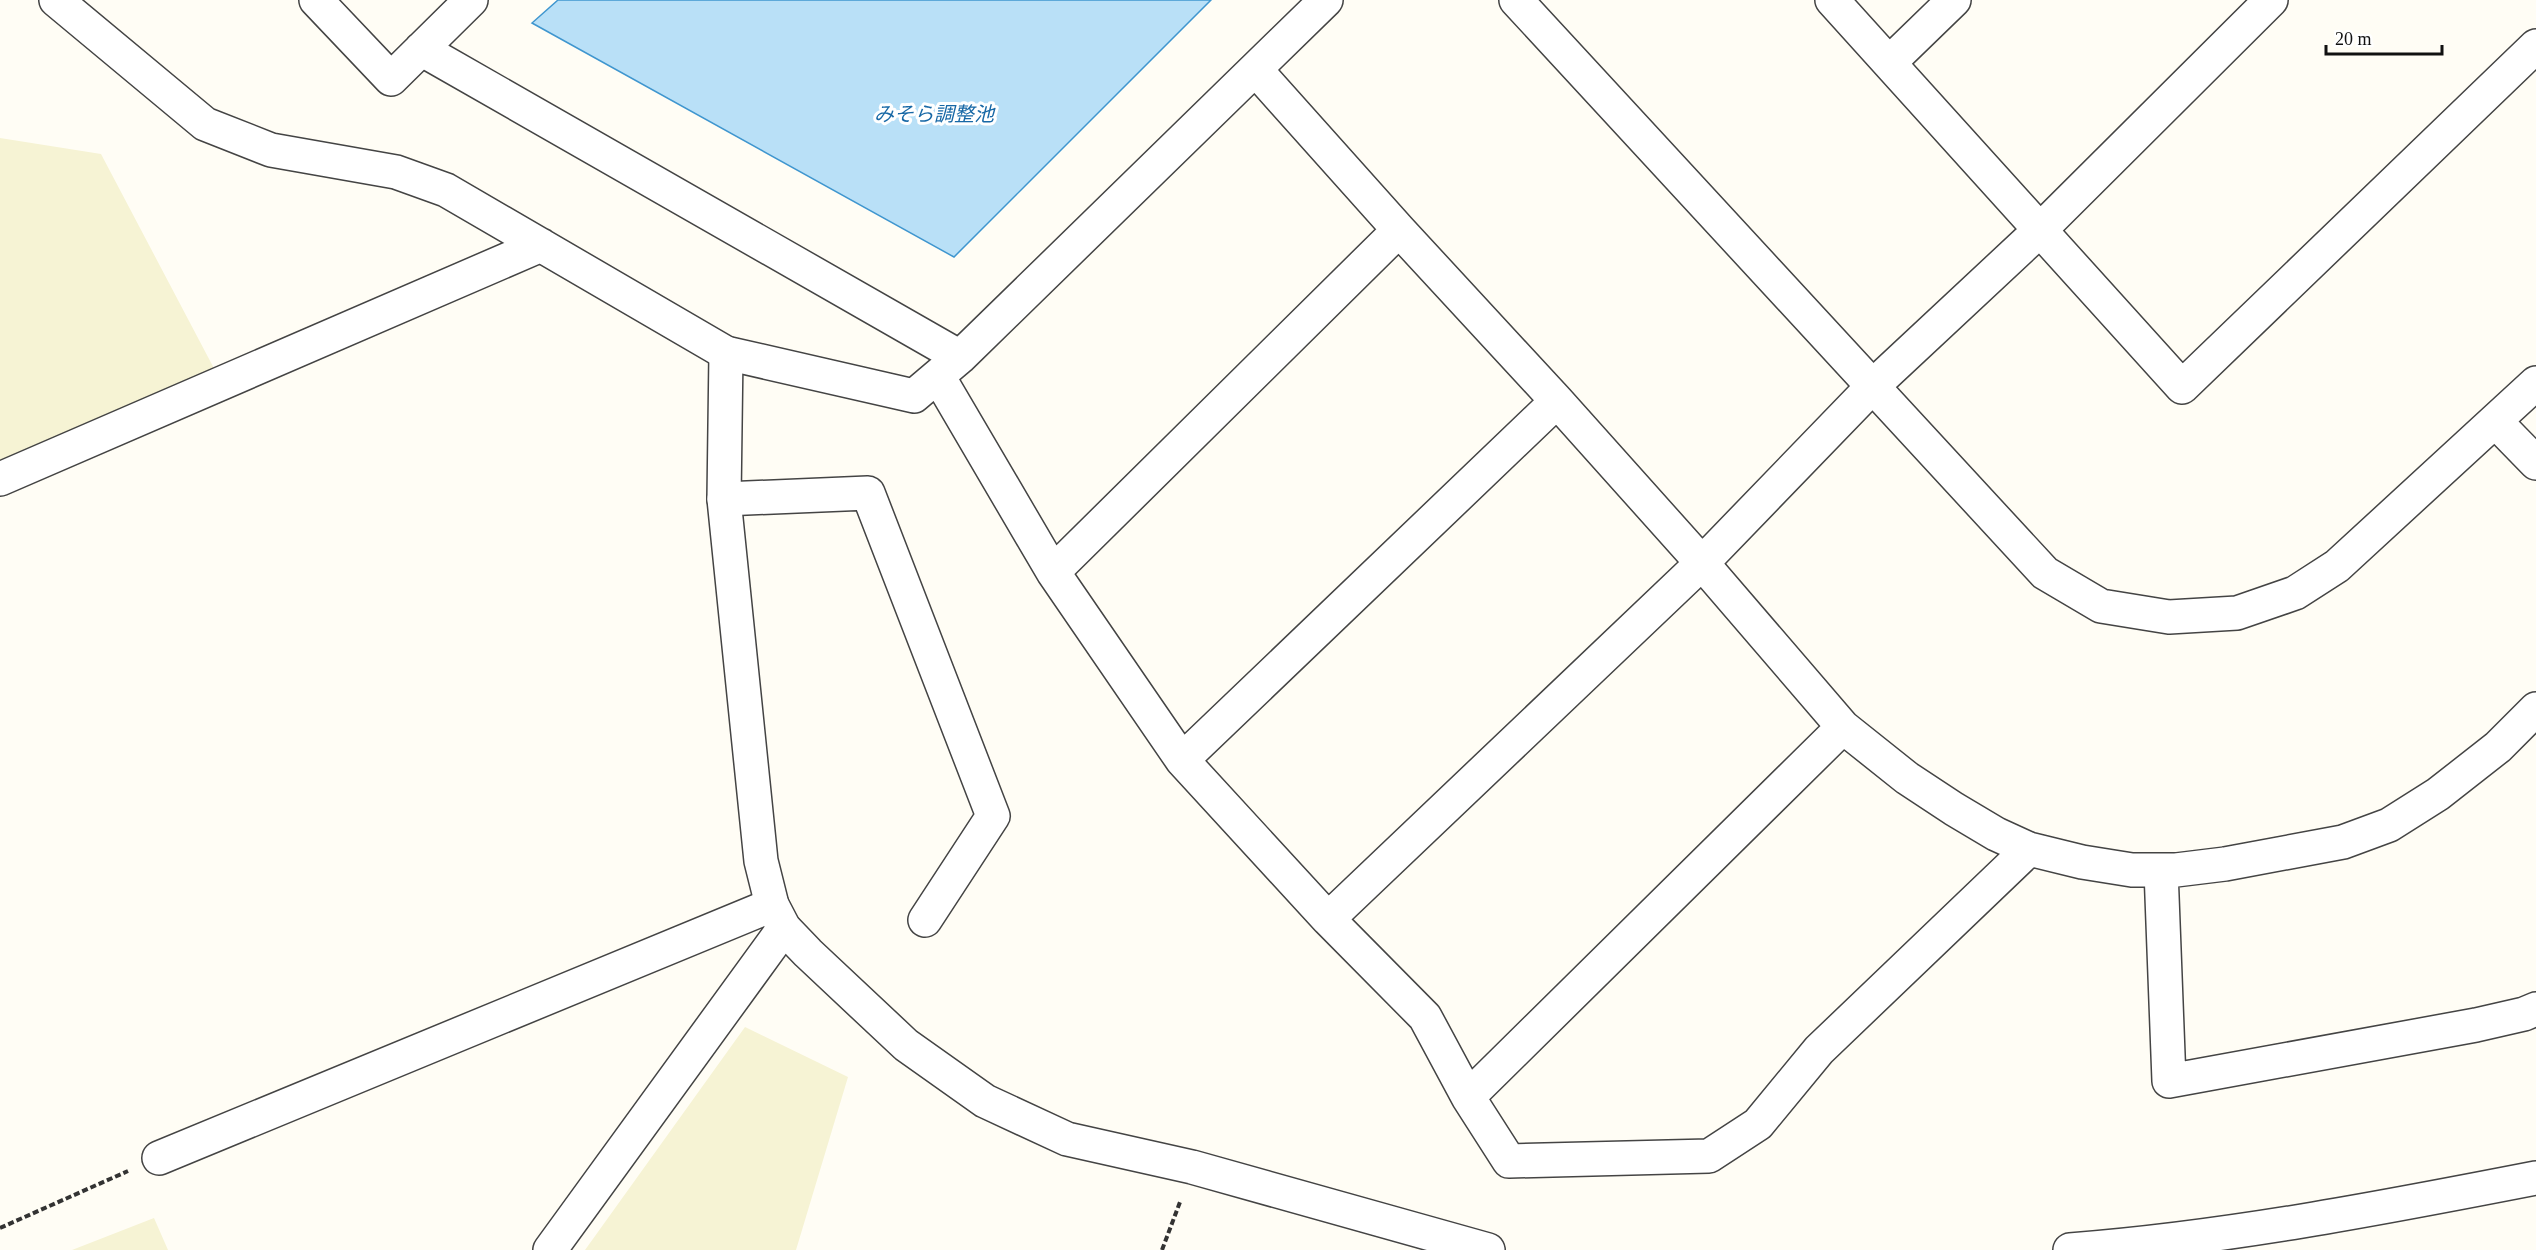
<svg xmlns="http://www.w3.org/2000/svg" width="2536" height="1250" font-family="'Times New Roman','Noto Sans JP',serif">
<style>
.farmland{fill:#f6f3d4}
.water{fill:#b9e0f7;stroke:#3f96cf;stroke-width:1.5}
.lines{fill:none;stroke-linecap:round;stroke-linejoin:round}
.minor-casing{stroke:#444;stroke-width:36}
.tertiary-casing{stroke:#444;stroke-width:36}
.path{stroke:#333;stroke-width:4;stroke-dasharray:6 3;stroke-linecap:butt}
.minor{stroke:#fff;stroke-width:33}
.tertiary{stroke:#fff;stroke-width:33}
.labels{text-anchor:middle;dominant-baseline:central;stroke-width:6;stroke-linejoin:round;paint-order:stroke}
.water-label{font-size:20px;font-style:italic;fill:#1768a6;stroke:#fff}
</style>
<rect width="100%" height="100%" fill="#fffdf5"/>
<path class="farmland" d="M 0,138 L 101,154 L 218,376 L 0,460 Z
M 745,1027 L 848,1077 L 796,1250 L 585,1250 Z
M 154,1218 L 168,1250 L 72,1250 Z"/>
<path class="water" d="M 558,0 L 1211,0 L 954,257 L 532,23 Z"/>
<g class="lines">
<g class="minor-casing">
<path id="minor" d="M 56,0 L 205,124 L 271,150 L 396,172 L 446,190 L 726,353 L 914,396 L 960,357 L 1326,0
M 316,0 L 391,79 L 471,0
M 1832,0 L 2182,387 L 2536,46
M 421,49 L 960,357
M 1889,63 L 1954,0
M 1256,70 L 1399,230 L 1557,401 L 1702,563 L 1843,727 L 1907,778 L 1954,809 L 1996,834 L 2029,849 L 2082,862 L 2132,870 L 2176,870 L 2225,864 L 2343,842 L 2389,825 L 2438,794 L 2498,747 L 2536,709
M 938,376 L 1053,572 L 1182,760 L 1328,919
M 2496,422 L 2536,463
M 0,479 L 541,245
M 724,499 L 868,493 L 993,816 L 925,920
M 1053,572 L 1399,230
M 1182,760 L 1557,401
M 2029,849 L 1819,1050 L 1758,1124 L 1709,1156 L 1509,1161 L 1468,1097 L 1425,1017 L 1328,919 L 1702,563 L 1874,385 L 2040,230 L 2271,0
M 2161,870 L 2169,1081 L 2476,1025 L 2524,1014 L 2536,1009
M 1468,1097 L 1843,727
M 159,1158 L 772,905
M 550,1250 L 784,928"/>
</g>
<g class="tertiary-casing">
<path id="tertiary" d="M 1516,0 L 2045,573 L 2101,606 L 2169,617 L 2237,613 L 2295,593 L 2337,566 L 2536,383
M 726,353 L 724,499 L 761,861 L 772,905 L 784,928 L 808,953 L 906,1045 L 985,1101 L 1067,1139 L 1192,1167 L 1488,1250
M 2070,1250 C 2226,1238 2382,1208 2536,1178"/>
</g>
<path class="path" d="M 0,1228 L 128,1171
M 1162,1250 L 1180,1202"/>
<use href="#minor" class="minor"/>
<use href="#tertiary" class="tertiary"/>
</g>
<g class="labels">
<g class="water-label">
<text x="934" y="114">みそら調整池</text>
</g>
</g>
<path d="M2326 45v9h116v-9" fill="none" stroke="#111111" stroke-width="3"/>
<text x="2335" y="45" font-size="18" fill="#111111" stroke="#ffffff" stroke-width="4.5" paint-order="stroke">20 m</text>
</svg>
